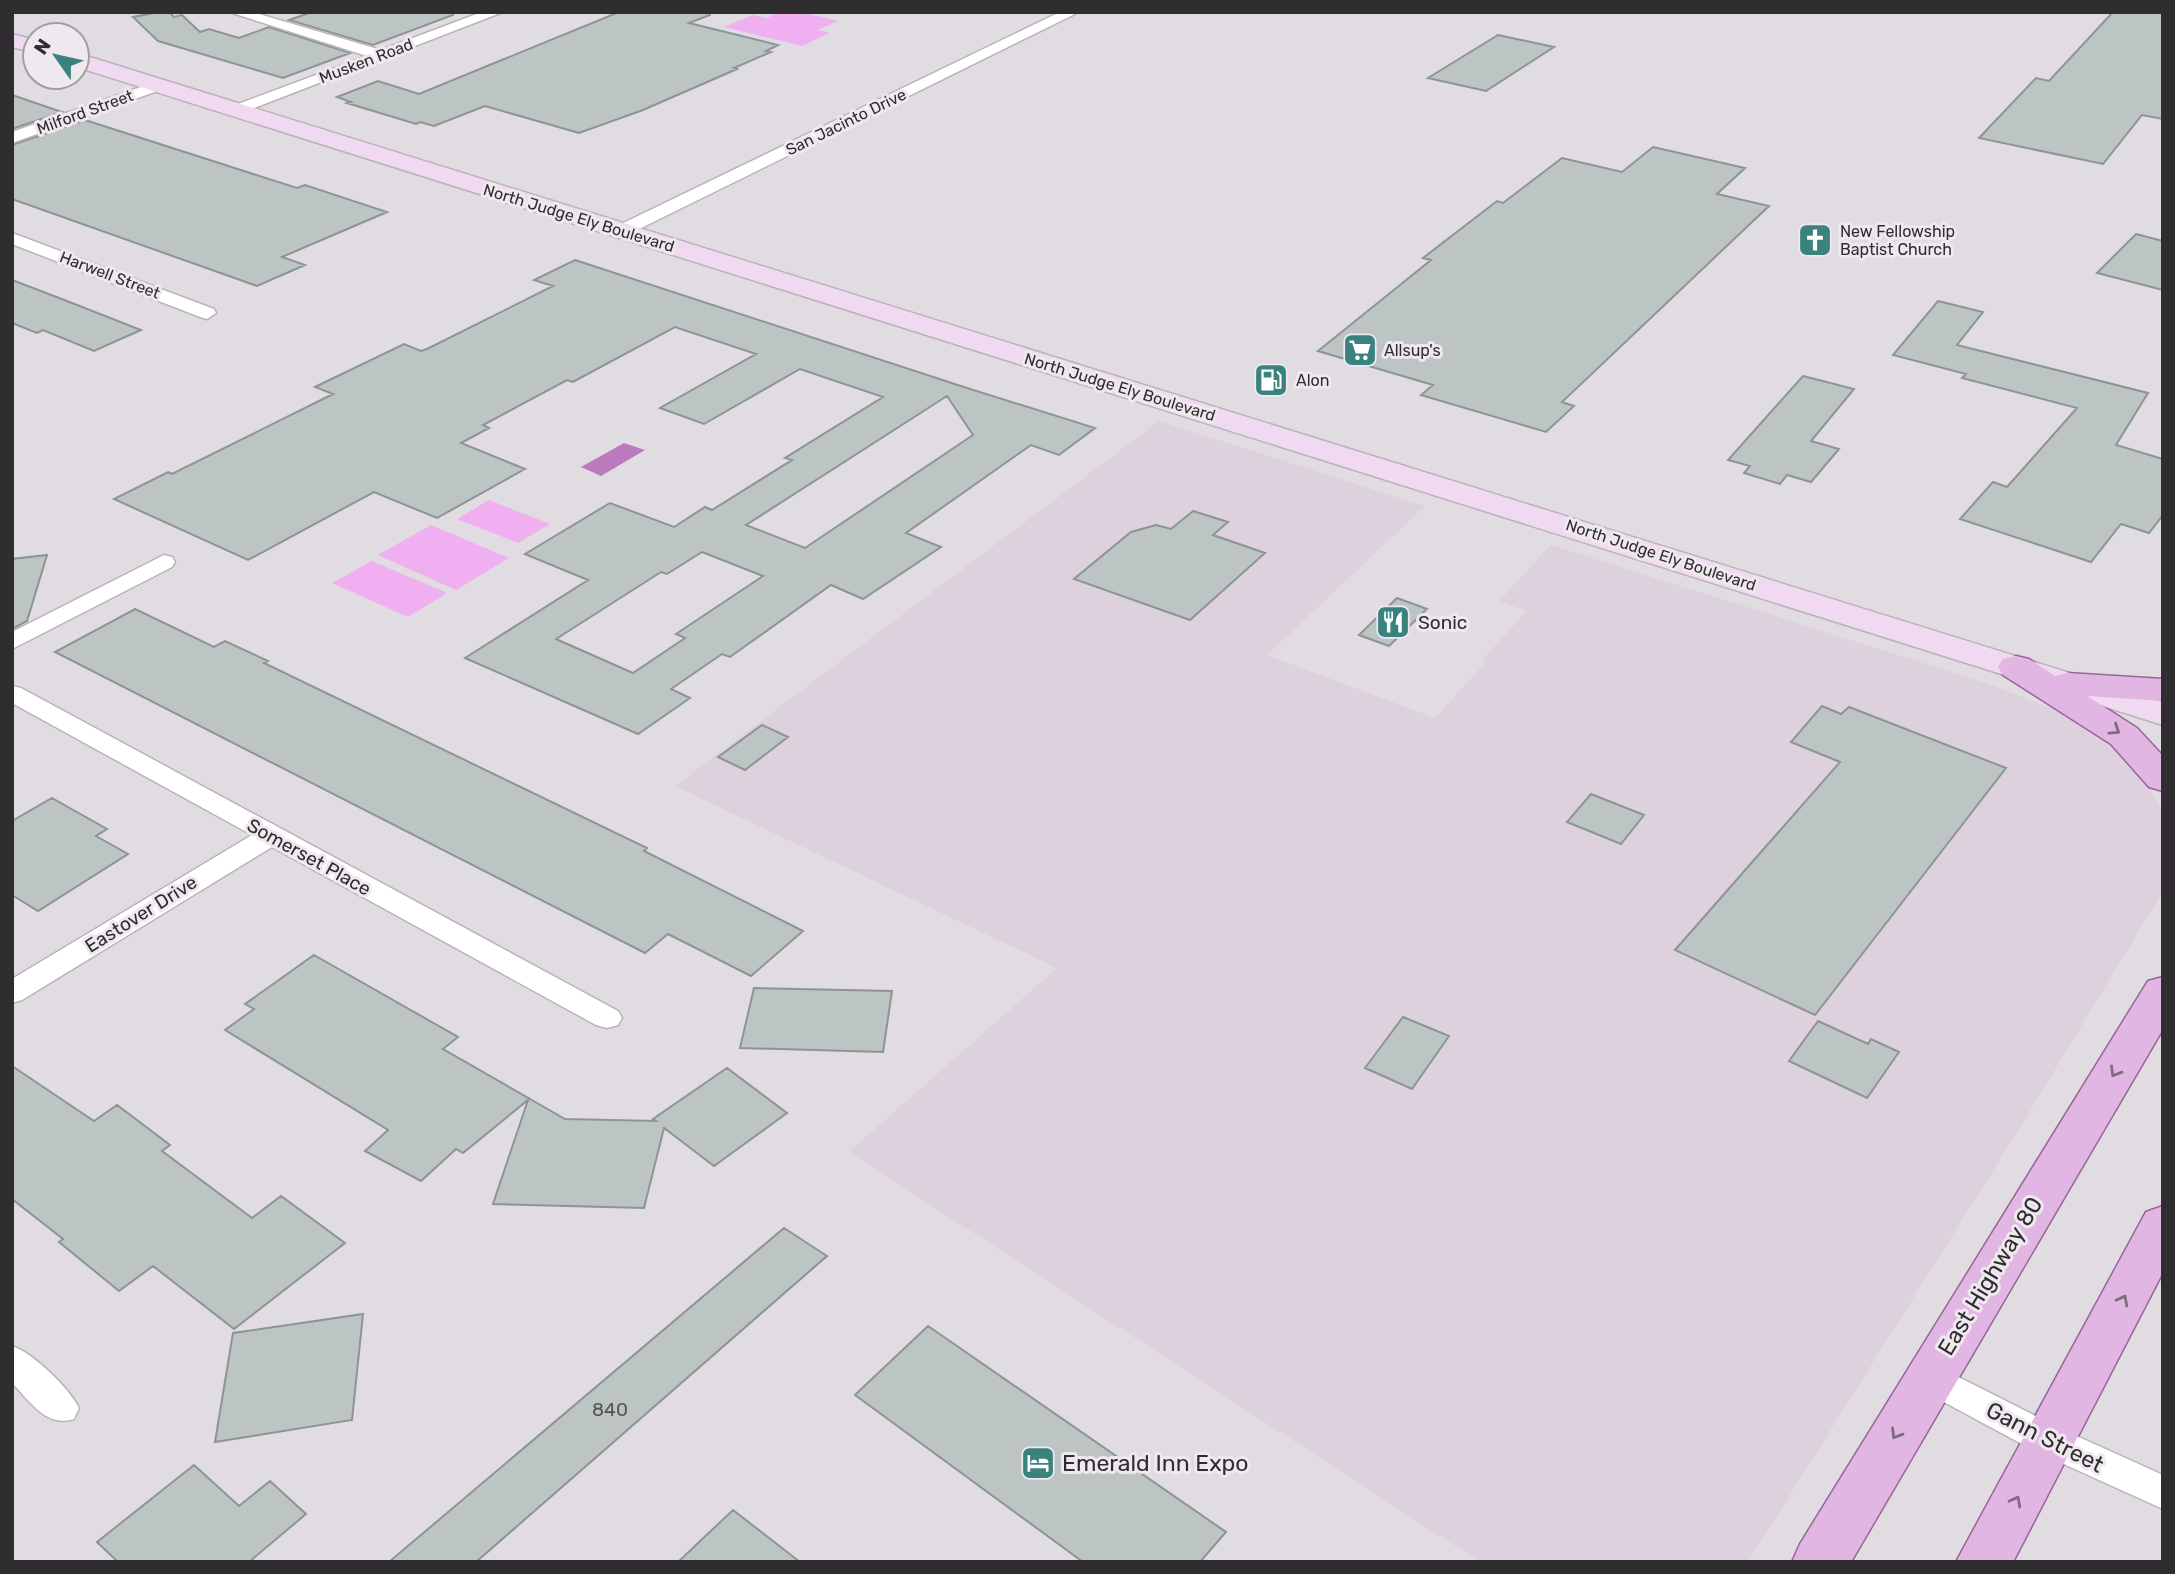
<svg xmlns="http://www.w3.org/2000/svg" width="2175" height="1574" font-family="Rubik,sans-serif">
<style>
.built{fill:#dcd1dc}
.green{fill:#f0aff1}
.water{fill:#bc7abe}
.building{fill:#bcc5c4;stroke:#8d9594;stroke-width:2;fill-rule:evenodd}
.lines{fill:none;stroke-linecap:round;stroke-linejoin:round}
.street-casing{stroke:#b9b4b9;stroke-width:3}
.secondary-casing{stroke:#b9b4b9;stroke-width:3}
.primary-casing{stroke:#976698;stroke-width:3}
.street{fill:#fff;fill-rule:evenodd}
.secondary{fill:#f1daf1;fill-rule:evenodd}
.primary{fill:#e2b6e3;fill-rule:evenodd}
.oneway{stroke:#806b80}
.labels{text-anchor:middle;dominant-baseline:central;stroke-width:6;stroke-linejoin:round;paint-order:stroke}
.far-street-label{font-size:16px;fill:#2f2d2f;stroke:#efe9ef}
.far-poi-label{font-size:16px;fill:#2f2d2f;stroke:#efe9ef;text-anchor:start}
.poi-label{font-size:19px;fill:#2f2d2f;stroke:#efe9ef;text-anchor:start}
.street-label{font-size:19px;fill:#2f2d2f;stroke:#efe9ef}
.near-number-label{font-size:19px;fill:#525354}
.near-street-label{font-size:23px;fill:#2f2d2f;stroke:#efe9ef}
.near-poi-label{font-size:23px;fill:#2f2d2f;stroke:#efe9ef;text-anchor:start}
</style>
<rect width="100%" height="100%" fill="#e1dce1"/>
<path class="built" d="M 1159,421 L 1425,506 L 1267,655 L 1435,718 L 1486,662 L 1482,660 L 1527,611 L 1499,601 L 1551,545 L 1983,682 L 2054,709 L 2113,746 L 2148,786 L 2163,810 L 2163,891 L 2016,1134 L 1748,1562 L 1480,1562 L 849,1152 L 1057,968 L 675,786 Z"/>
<path class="green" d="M 779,12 L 801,12 L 838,21 L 818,30 L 830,33 L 802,46 L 724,27 L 753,15 L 767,18 Z
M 489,500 L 550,524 L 518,543 L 457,519 Z
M 431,525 L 509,558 L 456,590 L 378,555 Z
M 372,561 L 447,593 L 408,617 L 332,583 Z"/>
<path class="water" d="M 624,443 L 645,450 L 601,476 L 581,467 Z"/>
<path class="building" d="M 160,12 L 169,12 L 174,17 L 182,15 L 200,32 L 209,29 L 239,38 L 269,27 L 350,53 L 283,78 L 158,41 L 133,17 Z
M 312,12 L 452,12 L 453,15 L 373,45 L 289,20 Z
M 619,12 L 709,12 L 710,15 L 689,23 L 778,45 L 766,51 L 771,52 L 734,68 L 737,69 L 643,110 L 579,133 L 485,106 L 434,126 L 420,122 L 416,124 L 347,103 L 351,102 L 337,97 L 378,81 L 419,94 Z
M 2113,12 L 2163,12 L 2163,119 L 2142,115 L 2103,164 L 1979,138 L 2036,78 L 2049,81 Z
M 1498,35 L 1554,47 L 1486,91 L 1428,78 Z
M 12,95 L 62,112 L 12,129 Z
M 85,120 L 297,188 L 305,185 L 387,212 L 282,257 L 305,265 L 257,286 L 12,199 L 12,145 Z
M 1653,147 L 1745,168 L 1717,194 L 1769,206 L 1562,402 L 1574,406 L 1546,432 L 1421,395 L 1433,385 L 1318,351 L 1431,260 L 1423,258 L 1497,201 L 1503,203 L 1562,158 L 1622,172 Z
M 2136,234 L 2163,241 L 2163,290 L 2097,273 Z
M 575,260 L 967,388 L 1095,428 L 1059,455 L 1031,445 L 906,533 L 941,547 L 863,599 L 831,585 L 730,657 L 722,654 L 671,689 L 690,698 L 638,734 L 465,658 L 588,580 L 525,554 L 610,503 L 674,527 L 705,507 L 712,510 L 792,460 L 785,458 L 883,397 L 800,369 L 704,424 L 660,408 L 756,354 L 675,327 L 573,382 L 567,380 L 483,425 L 489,428 L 461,443 L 525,469 L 437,518 L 374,492 L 248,560 L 114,499 L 168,472 L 172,474 L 333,394 L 315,387 L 404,344 L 421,351 L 427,349 L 553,286 L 534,280 ZM 947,396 L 973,435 L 805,548 L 746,525 ZM 702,552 L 763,576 L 676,634 L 685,638 L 633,673 L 556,639 L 661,572 L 667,574 Z
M 12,280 L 67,301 L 141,330 L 94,351 L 43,330 L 37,333 L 12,323 Z
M 1938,301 L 1983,312 L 1957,345 L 2148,393 L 2116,445 L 2163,459 L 2163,515 L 2149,533 L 2121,524 L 2091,562 L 1960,519 L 1993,482 L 2007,487 L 2077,408 L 1962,378 L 1966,374 L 1893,355 Z
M 1803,376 L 1854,389 L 1811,441 L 1839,449 L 1811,482 L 1787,475 L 1780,484 L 1744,473 L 1750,466 L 1728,460 Z
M 1193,511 L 1228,522 L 1213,535 L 1265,553 L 1190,620 L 1074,579 L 1131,532 L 1156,525 L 1171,529 Z
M 47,555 L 27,621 L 12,629 L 12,559 Z
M 1397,598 L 1427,609 L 1389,646 L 1359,635 Z
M 135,609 L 214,647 L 225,641 L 268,661 L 264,663 L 647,848 L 644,851 L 803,931 L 751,976 L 668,934 L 645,953 L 55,652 Z
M 1822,706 L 1841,714 L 1849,707 L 2006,768 L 1815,1015 L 1675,950 L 1840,762 L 1791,742 Z
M 762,725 L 788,737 L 745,770 L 718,757 Z
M 1591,794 L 1644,815 L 1621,844 L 1567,822 Z
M 52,798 L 107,829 L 96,836 L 128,854 L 38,911 L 12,895 L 12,821 Z
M 314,955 L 458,1037 L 443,1049 L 565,1119 L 656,1121 L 653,1119 L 727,1068 L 787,1113 L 714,1166 L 664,1128 L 644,1208 L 493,1204 L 528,1100 L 463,1153 L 456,1149 L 421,1181 L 365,1151 L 388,1130 L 225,1030 L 254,1009 L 245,1004 Z
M 754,988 L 892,991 L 883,1052 L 740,1048 Z
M 1403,1017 L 1449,1036 L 1412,1089 L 1365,1068 Z
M 1818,1021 L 1868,1044 L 1871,1039 L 1899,1052 L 1867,1098 L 1789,1061 Z
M 12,1066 L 94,1121 L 117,1105 L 170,1145 L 162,1151 L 252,1218 L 281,1196 L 345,1243 L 234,1329 L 153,1266 L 119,1291 L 59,1242 L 63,1239 L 12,1199 Z
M 784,1228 L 827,1256 L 476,1562 L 389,1562 Z
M 363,1314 L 352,1420 L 215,1442 L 233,1333 Z
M 928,1326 L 1226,1532 L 1200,1562 L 1083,1562 L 855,1395 Z
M 194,1465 L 239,1506 L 270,1481 L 306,1514 L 249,1562 L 118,1562 L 97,1542 Z
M 733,1510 L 800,1562 L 678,1562 Z"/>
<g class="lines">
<g class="street-casing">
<path id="street" d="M 229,12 L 252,12 L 381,50 L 482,12 L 503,12 L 236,115 L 228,110 L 230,107 L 367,56 Z
M 1060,12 L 1079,12 L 627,235 L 621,236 L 612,231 L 615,227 Z
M 158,81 L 163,83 L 166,86 L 163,89 L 12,143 L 12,132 Z
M 12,233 L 214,309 L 216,313 L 207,319 L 200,317 L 12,244 Z
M 164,555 L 172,557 L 175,562 L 172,567 L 12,649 L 12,632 Z
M 12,686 L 21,688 L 618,1011 L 622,1018 L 618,1025 L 607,1028 L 596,1025 L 272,847 L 22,1000 L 12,1003 L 12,979 L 252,835 L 12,703 Z
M 12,1346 C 33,1353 69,1388 79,1408 L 74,1419 C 46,1428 30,1401 12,1383 Z
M 1929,1362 L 2061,1429 L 2163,1475 L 2163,1509 L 2035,1451 L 1916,1387 L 1911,1377 L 1916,1367 Z"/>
</g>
<g class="secondary-casing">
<path id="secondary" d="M 12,34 L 35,40 L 35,53 L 12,47 Z
M 77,53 L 2163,702 L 2163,725 L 77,67 Z"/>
</g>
<g class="primary-casing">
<path id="primary" d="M 2016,656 L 2029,659 L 2055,676 L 2067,673 L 2163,679 L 2163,701 L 2087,696 L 2137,728 L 2163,756 L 2163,791 L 2149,787 L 2111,744 L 2003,675 L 1998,667 L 2003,659 Z
M 2163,977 L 2163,1029 L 1851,1562 L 1792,1562 L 1800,1544 L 2148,981 Z
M 2163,1206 L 2163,1272 L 2013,1562 L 1956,1562 L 2146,1212 Z"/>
</g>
<use href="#street" class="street"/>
<use href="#secondary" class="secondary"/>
<use href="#primary" class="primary"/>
</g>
<defs><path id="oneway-chevron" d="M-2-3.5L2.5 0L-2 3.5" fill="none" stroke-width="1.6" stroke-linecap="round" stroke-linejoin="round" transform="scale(1.75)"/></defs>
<g class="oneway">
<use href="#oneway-chevron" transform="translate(2115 730) rotate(34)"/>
<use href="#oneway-chevron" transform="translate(2115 1072) rotate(121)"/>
<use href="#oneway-chevron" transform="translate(2123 1300) rotate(-62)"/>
<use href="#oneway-chevron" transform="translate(1896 1434) rotate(121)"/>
<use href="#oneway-chevron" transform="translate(2016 1501) rotate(-62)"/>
</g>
<defs>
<g id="church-square" transform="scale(1.75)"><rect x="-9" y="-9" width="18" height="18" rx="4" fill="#3a827d" stroke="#efe9ef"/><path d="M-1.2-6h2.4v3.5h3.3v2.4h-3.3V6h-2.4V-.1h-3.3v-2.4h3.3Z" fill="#fff"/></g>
<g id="supermarket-square" transform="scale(1.75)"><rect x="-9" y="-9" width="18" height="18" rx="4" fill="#3a827d" stroke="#efe9ef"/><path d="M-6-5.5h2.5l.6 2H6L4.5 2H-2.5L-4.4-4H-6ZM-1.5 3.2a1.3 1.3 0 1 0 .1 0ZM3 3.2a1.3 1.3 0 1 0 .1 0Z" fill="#fff"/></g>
<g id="fuel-square" transform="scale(1.75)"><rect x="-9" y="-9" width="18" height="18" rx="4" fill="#3a827d" stroke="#efe9ef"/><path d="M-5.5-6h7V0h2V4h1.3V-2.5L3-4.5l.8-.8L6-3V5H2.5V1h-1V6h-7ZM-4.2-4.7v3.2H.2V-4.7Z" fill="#fff"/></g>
<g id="restaurant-square" transform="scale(1.75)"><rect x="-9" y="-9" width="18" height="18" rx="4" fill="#3a827d" stroke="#efe9ef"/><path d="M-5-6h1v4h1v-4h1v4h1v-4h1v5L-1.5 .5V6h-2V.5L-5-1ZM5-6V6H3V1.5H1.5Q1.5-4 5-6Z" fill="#fff"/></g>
<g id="hotel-square" transform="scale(1.75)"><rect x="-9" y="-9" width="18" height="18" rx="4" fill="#3a827d" stroke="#efe9ef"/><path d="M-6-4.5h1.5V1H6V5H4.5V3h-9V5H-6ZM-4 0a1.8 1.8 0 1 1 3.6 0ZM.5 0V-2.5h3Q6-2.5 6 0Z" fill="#fff"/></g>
</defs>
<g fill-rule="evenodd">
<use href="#church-square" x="1815" y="240"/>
<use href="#supermarket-square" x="1360" y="350"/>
<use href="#fuel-square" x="1271" y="380"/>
<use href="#restaurant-square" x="1393" y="622"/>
<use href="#hotel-square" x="1038" y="1463"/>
</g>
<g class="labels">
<g class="far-street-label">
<text transform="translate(366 61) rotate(-21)">Musken Road</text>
<text transform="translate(85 112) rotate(-20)">Milford Street</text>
<text transform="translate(846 122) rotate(-26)">San Jacinto Drive</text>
<text transform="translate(579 218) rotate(17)">North Judge Ely Boulevard</text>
<text transform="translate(110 275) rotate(21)">Harwell Street</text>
<text transform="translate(1120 387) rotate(17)">North Judge Ely Boulevard</text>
<text transform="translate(1661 555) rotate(18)">North Judge Ely Boulevard</text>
</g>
<g class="far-poi-label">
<text x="1840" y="231">New Fellowship<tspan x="1840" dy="18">Baptist Church</tspan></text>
<text x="1384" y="350">Allsup's</text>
<text x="1296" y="380">Alon</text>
</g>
<g class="poi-label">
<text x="1418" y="622">Sonic</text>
</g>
<g class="street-label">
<text transform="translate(309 857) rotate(29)">Somerset Place</text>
<text transform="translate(141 914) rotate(-32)">Eastover Drive</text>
</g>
<g class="near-number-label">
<text x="610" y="1409">840</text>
</g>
<g class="near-street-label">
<text transform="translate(1990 1276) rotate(-59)">East Highway 80</text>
<text transform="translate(2045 1437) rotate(27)">Gann Street</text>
</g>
<g class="near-poi-label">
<text x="1062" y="1463">Emerald Inn Expo</text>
</g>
</g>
<rect width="2175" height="1574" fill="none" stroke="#2f2d2f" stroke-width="28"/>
<g transform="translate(56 56) rotate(304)"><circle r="33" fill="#efe9ef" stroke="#a29ea2" stroke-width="2"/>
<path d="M0-5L12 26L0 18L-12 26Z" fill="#3a827d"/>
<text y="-10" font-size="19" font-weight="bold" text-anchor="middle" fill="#2f2d2f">N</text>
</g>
</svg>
